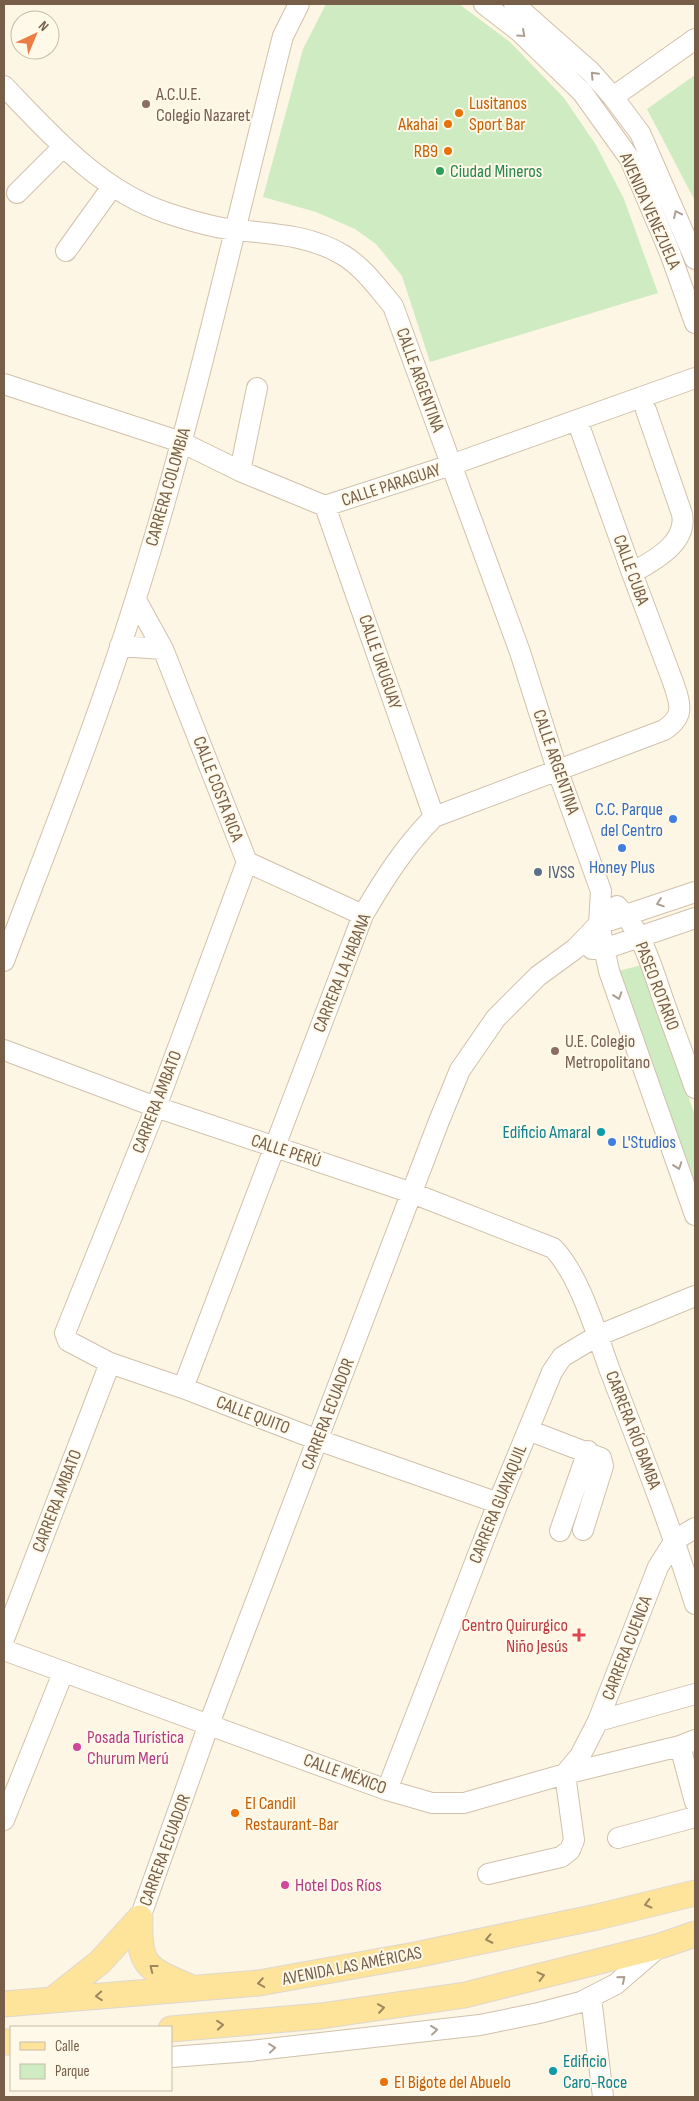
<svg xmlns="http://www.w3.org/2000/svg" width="699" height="2101" font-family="'Sofia Sans Condensed',sans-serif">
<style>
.green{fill:#ceebc2}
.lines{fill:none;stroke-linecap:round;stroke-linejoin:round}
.minor-casing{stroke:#d1c1ac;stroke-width:22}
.major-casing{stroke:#ded8d3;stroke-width:27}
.minor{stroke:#fff;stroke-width:20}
.major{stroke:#fde49a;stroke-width:25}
.oneway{stroke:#ad9e91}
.oneway2{stroke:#9e8661}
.education-dot{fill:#8d6e63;stroke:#fff9ea;stroke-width:2}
.food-dot{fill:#e8710a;stroke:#fff9ea;stroke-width:2}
.leisure-dot{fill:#2e9e5b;stroke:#fff9ea;stroke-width:2}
.shop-dot{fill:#3f7fe0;stroke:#fff9ea;stroke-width:2}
.service-dot{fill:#5c6f8a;stroke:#fff9ea;stroke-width:2}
.culture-dot{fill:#0f9aa8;stroke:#fff9ea;stroke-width:2}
.health-dot{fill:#e0444e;stroke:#fff9ea;stroke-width:2}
.hotel-dot{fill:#d1479c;stroke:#fff9ea;stroke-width:2}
.labels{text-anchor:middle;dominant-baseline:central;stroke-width:4;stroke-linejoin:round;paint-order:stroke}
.education-label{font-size:18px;fill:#785e54;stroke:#fff9ea;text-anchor:start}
.food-label{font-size:18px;fill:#c56008;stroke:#fff9ea;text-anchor:start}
.leisure-label{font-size:18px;fill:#27864d;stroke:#fff9ea;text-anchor:start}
.street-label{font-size:18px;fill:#765e48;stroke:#fff9ea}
.shop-label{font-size:18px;fill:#366cbe;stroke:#fff9ea;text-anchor:end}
.service-label{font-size:18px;fill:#4e5e75;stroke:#fff9ea;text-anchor:start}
.culture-label{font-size:18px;fill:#0d838f;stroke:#fff9ea;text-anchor:end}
.health-label{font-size:18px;fill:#be3a42;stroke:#fff9ea;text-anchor:end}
.hotel-label{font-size:18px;fill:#b23c85;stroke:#fff9ea;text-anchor:start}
</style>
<rect width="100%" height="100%" fill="#fdf6e4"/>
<path class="green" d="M 326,4 L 459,4 L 510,42 L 564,98 L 596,145 L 624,199 L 658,293 L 430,362 L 402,276 L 376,244 L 355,229 L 316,212 L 263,197 L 303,49 Z
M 695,75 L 695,201 L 647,109 Z
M 641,965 L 695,1115 L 695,1187 L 619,971 Z"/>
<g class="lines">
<g class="minor-casing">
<path id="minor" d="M 484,4 L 519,31 L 582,92 L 630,159 L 670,253 L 695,323
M 514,4 L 591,72 L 613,97 L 640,133 L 695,259
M 4,86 C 52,136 99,190 167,213 C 188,220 214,228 237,230 C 274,234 310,235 343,255 C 363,267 378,288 393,306 L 520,652 L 557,769 L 601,891 L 599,924 L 609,971 L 695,1215
M 613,97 L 695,39
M 17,193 L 63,147
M 66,251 L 112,187
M 4,384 L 181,442 L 240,471 L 325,506 L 451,465 L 695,378
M 240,471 L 257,388
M 325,506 L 434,817
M 632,573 C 653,561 688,543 682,514 L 646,410
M 136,600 L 163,649 L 247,862 L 363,915
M 120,646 L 163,649
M 247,862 L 156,1107 L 65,1333 L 68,1341 L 110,1363 L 183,1388 L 318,1440 L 498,1503
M 617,906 C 643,932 652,968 664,1002 C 674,1030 685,1059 695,1088
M 592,949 L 604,949 L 695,918
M 4,961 C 49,842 97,723 135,601 C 194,415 235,225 283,36 L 299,4
M 4,1050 L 156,1107 L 412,1193 L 553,1248 C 579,1274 596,1332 609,1368 C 639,1446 670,1524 695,1604
M 183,1388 L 363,915 C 384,879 405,846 434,817 L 664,730 C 686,716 680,703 673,682 L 632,573 L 577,420
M 528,1430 L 601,1458 L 603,1466 L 583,1530
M 560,1531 L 588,1451
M 4,1639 L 110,1363
M 4,1650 L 387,1790 L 432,1803 L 464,1803 L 565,1774 L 680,1746 L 695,1740
M 598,1721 L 695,1694
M 680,1746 L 695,1802
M 387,1790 L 498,1503 L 552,1372 L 562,1357 L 597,1336 L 695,1296
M 4,1820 L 63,1673
M 618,1838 L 695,1817
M 488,1874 L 561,1857 L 570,1850 L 574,1840 L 565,1774 L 580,1756 L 598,1721 L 658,1567 L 675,1540 L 695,1528
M 140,1918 L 209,1724 L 439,1121 L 460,1070 L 496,1018 L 538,976 L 575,949 L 599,924 L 695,892
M 591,1997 L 603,2097
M 171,2057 L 250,2051 L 480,2025 L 539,2013 L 581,2002 L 616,1984 L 659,1947"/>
</g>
<g class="major-casing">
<path id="major" d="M 140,1918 C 138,1968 148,1969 192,1988
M 52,2000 L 100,1962 L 140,1918
M 4,2004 L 259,1983 L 415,1955 L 597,1917 L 695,1893
M 171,2029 L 321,2016 L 465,1995 L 660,1946 L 695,1934
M 4,2042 L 11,2042"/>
</g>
<use href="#minor" class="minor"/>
<use href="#major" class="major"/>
</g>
<defs><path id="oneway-chevron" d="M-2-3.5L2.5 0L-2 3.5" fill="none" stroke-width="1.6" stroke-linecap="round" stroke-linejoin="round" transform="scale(1.25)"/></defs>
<g class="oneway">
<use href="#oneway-chevron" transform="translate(522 34) rotate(42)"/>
<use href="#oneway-chevron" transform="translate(594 75) rotate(-133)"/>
<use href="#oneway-chevron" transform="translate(677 214) rotate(-115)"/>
<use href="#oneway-chevron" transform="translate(660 903) rotate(161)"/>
<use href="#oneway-chevron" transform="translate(618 996) rotate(71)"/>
<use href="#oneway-chevron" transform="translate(678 1166) rotate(71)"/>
<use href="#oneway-chevron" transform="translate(622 1979) rotate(-40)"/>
<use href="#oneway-chevron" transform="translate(434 2030) rotate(-6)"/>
<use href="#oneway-chevron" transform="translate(272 2048) rotate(-6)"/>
</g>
<g class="oneway2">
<use href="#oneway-chevron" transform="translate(648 1904) rotate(166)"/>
<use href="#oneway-chevron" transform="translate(489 1939) rotate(168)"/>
<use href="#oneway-chevron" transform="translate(153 1968) rotate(-142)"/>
<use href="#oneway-chevron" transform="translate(541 1976) rotate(-14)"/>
<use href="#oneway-chevron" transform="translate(261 1983) rotate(171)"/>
<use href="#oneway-chevron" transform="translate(99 1996) rotate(176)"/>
<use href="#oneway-chevron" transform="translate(381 2008) rotate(-8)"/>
<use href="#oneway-chevron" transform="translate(220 2025) rotate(-5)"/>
</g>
<g class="education-dot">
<circle cx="146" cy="104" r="5"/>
<circle cx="555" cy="1051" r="5"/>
</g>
<g class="food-dot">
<circle cx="459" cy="113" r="5"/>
<circle cx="448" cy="124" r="5"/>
<circle cx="448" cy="151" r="5"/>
<circle cx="235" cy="1813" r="5"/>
<circle cx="384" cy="2082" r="5"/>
</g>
<circle class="leisure-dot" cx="440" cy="171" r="5"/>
<g class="shop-dot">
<circle cx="673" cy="819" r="5"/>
<circle cx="622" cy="848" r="5"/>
<circle cx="612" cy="1142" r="5"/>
</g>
<circle class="service-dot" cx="538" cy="872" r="5"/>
<g class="culture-dot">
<circle cx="601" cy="1132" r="5"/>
<circle cx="553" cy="2071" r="5"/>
</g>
<path class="health-dot" d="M576.5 1627.5h5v5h5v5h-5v5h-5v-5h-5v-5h5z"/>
<g class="hotel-dot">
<circle cx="77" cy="1747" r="5"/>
<circle cx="285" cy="1885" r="5"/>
</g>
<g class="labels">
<g class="education-label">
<text x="156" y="94">A.C.U.E.<tspan x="156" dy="21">Colegio Nazaret</tspan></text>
<text x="565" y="1041">U.E. Colegio<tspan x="565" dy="21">Metropolitano</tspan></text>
</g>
<g class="food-label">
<text x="469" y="103">Lusitanos<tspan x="469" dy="21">Sport Bar</tspan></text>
<text x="438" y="124" text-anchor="end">Akahai</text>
<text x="438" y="151" text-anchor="end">RB9</text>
<text x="245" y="1803">El Candil<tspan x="245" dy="21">Restaurant-Bar</tspan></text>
<text x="394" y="2082">El Bigote del Abuelo</text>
</g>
<g class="leisure-label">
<text x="450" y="171">Ciudad Mineros</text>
</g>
<g class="street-label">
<text transform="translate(650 211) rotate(66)">AVENIDA VENEZUELA</text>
<text transform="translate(420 380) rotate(70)">CALLE ARGENTINA</text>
<text transform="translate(391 485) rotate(-18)">CALLE PARAGUAY</text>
<text transform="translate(168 487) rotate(-74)">CARRERA COLOMBIA</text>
<text transform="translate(631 570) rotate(70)">CALLE CUBA</text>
<text transform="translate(380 662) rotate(71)">CALLE URUGUAY</text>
<text transform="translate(556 762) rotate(71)">CALLE ARGENTINA</text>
<text transform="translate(218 789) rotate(69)">CALLE COSTA RICA</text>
<text transform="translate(342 973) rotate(-68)">CARRERA LA HABANA</text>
<text transform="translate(657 986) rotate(69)">PASEO ROTARIO</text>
<text transform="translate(157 1102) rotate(-69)">CARRERA AMBATO</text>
<text transform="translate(286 1151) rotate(18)">CALLE PERÚ</text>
<text transform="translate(328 1414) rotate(-69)">CARRERA ECUADOR</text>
<text transform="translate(253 1415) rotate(21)">CALLE QUITO</text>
<text transform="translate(633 1430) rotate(69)">CARRERA RÍO BAMBA</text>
<text transform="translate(57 1501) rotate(-69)">CARRERA AMBATO</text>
<text transform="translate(498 1504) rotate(-68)">CARRERA GUAYAQUIL</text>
<text transform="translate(627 1648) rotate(-69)">CARRERA CUENCA</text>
<text transform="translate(345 1774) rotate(20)">CALLE MÉXICO</text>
<text transform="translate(165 1850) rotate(-70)">CARRERA ECUADOR</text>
<text transform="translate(352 1966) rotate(-11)">AVENIDA LAS AMÉRICAS</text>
</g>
<g class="shop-label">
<text x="663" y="809">C.C. Parque<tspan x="663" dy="21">del Centro</tspan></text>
<text x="622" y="867" text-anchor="middle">Honey Plus</text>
<text x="622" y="1142" text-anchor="start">L'Studios</text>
</g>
<g class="service-label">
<text x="548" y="872">IVSS</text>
</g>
<g class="culture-label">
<text x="591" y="1132">Edificio Amaral</text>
<text x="563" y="2061" text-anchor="start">Edificio<tspan x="563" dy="21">Caro-Roce</tspan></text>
</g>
<g class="health-label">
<text x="568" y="1625">Centro Quirurgico<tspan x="568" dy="21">Niño Jesús</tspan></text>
</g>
<g class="hotel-label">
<text x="87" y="1737">Posada Turística<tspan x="87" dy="21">Churum Merú</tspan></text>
<text x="295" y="1885">Hotel Dos Ríos</text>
</g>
</g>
<rect width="699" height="2101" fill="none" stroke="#765e48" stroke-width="10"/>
<rect x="10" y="2026" width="162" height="65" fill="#fff9ea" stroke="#c8bba9"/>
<rect x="20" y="2042" width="25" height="8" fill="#fde49a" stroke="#c8bba9"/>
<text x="55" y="2051" font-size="15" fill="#765e48">Calle</text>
<rect x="20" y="2064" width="25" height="15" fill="#ceebc2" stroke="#c8bba9"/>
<text x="55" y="2076" font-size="15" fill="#765e48">Parque</text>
<g transform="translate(35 35) rotate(44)"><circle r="24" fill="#fff9ea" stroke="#c8bba9"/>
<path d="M0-4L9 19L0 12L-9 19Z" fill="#eb7d45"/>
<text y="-8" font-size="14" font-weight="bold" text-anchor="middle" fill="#765e48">N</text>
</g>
</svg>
